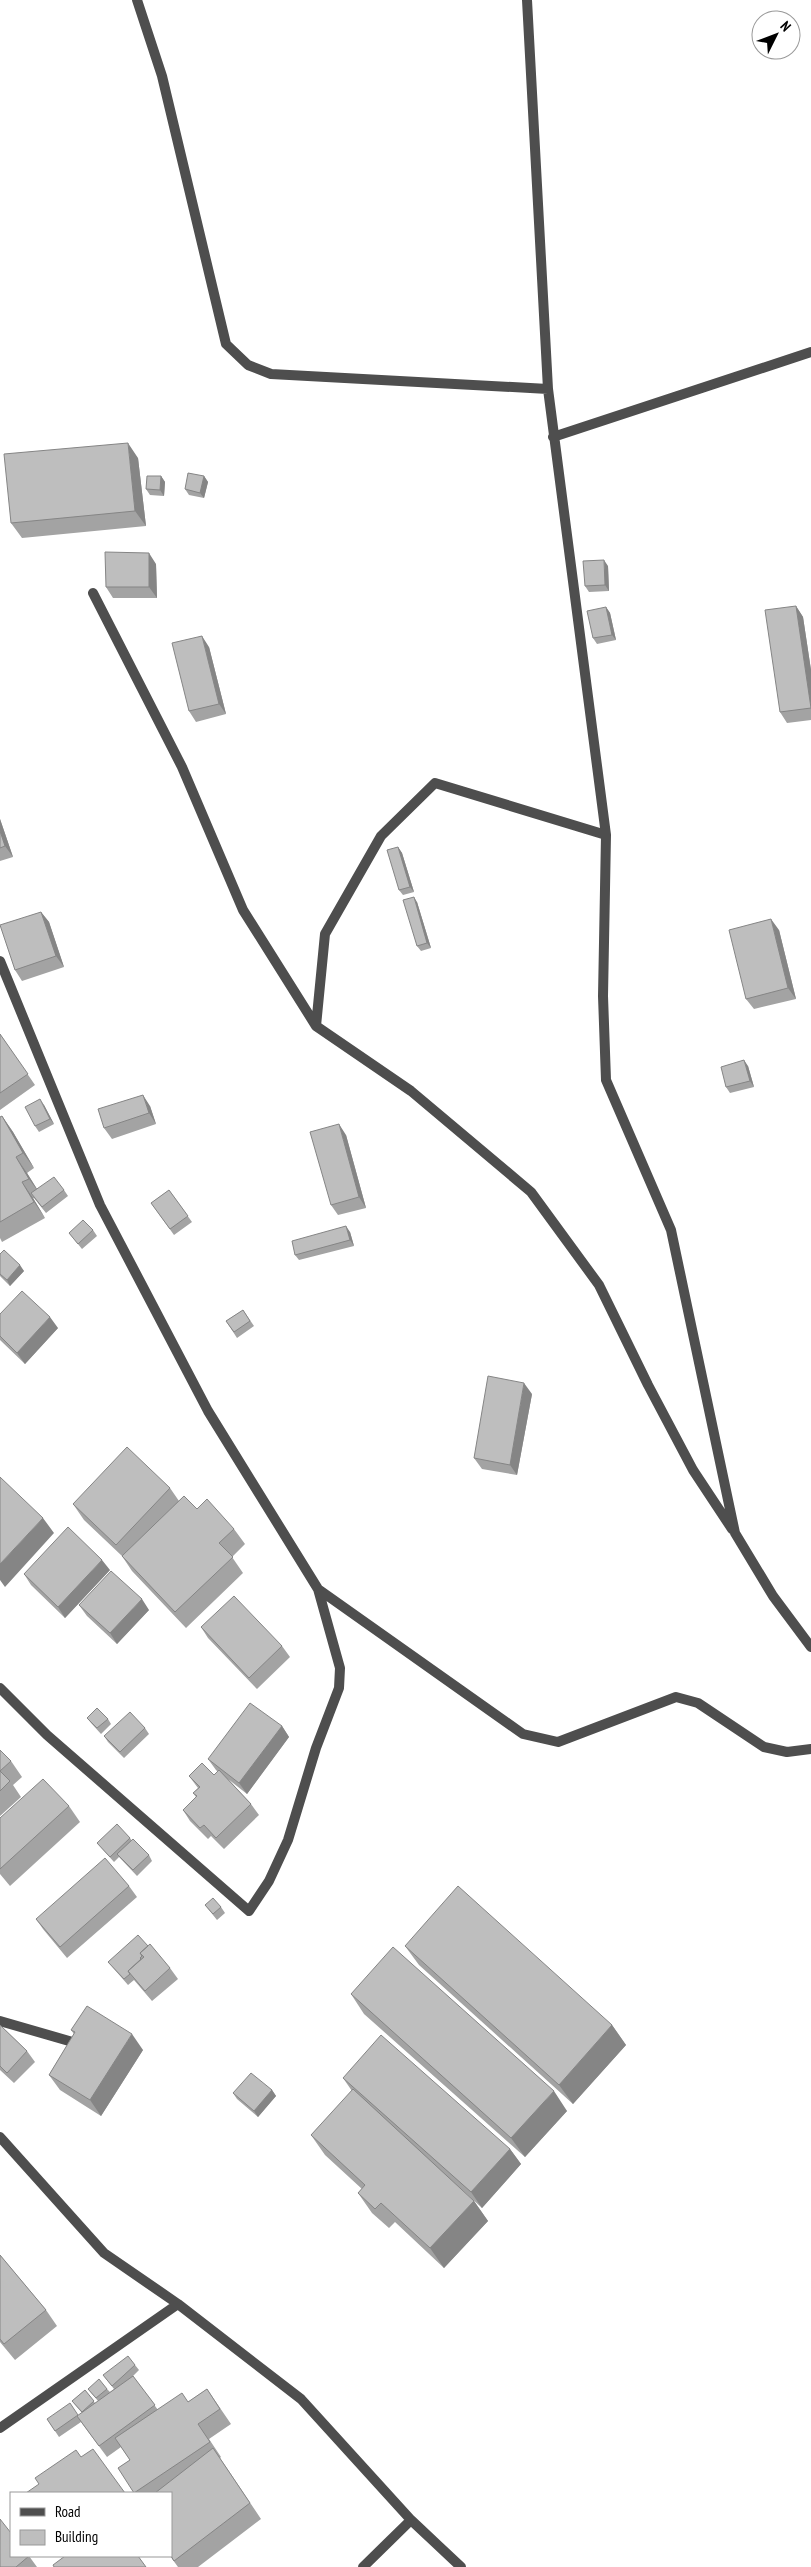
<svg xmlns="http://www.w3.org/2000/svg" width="811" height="2567" font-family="'PT Sans Narrow',sans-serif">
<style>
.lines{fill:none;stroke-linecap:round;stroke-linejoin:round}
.lane{stroke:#4e4e4e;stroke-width:10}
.street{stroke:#4e4e4e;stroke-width:10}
.wall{fill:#a3a3a3}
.shaded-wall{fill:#858585}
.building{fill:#bebebe;stroke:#858585}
</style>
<rect width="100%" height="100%" fill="#fff"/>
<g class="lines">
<path class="lane" d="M 0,2021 L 76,2043"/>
<path class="street" d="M 137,0 L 162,76 L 226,344 L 248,365 L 271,374 L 548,389
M 527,0 L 548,389 L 606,835 L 603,996 L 606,1080 L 671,1230 L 735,1533 L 773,1596 L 811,1647
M 553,437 L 811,352
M 93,593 L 182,767 L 243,910 L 316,1026 L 411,1091 L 531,1192 L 599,1285 L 648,1385 L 693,1470 L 732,1529
M 0,961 L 100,1205 L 208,1411 L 318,1589 L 340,1668 L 339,1688 L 316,1748 L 288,1840 L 269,1881 L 249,1911 L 47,1735 L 0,1688
M 316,1026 L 325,934 L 381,836 L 435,783 L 606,835
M 318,1589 L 523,1734 L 558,1742 L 676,1697 L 698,1703 L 764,1747 L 787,1752 L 811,1749
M 0,2137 L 104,2253 L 178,2304 L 301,2399 L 411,2520 L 461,2567
M 0,2428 L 178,2304
M 363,2567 L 411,2520"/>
</g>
<path class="wall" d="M 138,458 L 146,526 L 22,538 L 11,523 Z
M 161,476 L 165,482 L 164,496 L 150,495 L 146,489 Z
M 204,476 L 208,482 L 204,498 L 189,495 L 185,489 Z
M 156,564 L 157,598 L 113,598 L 106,587 Z
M 608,566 L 609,591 L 589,592 L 585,586 Z
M 796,606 L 803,617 L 811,670 L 811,720 L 787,723 L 780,712 Z
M 606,607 L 610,613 L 616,640 L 597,644 L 593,638 Z
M 209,647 L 226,714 L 196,722 L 189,711 Z
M 0,819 L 13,857 L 0,861 Z
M 398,847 L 402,853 L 414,892 L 403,895 L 399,890 Z
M 417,902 L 431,948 L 421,951 L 417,946 Z
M 41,912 L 49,922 L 64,967 L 22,981 L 15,970 Z
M 779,930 L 796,999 L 754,1009 L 746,999 Z
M 0,1034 L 35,1085 L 0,1110 Z
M 748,1066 L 754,1087 L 730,1093 L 726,1087 Z
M 44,1105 L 54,1124 L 39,1132 L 35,1126 Z
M 150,1106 L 156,1124 L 112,1139 L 104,1128 Z
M 2,1116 L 13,1132 L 34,1168 L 27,1173 L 37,1189 L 64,1190 L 68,1196 L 46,1213 L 34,1198 L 33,1198 L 45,1218 L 2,1242 L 0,1238 L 0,1117 Z
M 346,1135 L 366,1208 L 338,1215 L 331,1205 Z
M 169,1190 L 192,1222 L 174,1235 L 151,1203 Z
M 93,1230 L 97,1236 L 82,1249 L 69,1233 Z
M 350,1232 L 354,1246 L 299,1260 L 295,1255 Z
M 0,1254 L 24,1271 L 10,1286 L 0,1276 Z
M 243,1310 L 254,1326 L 237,1338 L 226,1321 Z
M 0,1314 L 58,1328 L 25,1364 L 0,1340 Z
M 532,1394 L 517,1475 L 482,1469 L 474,1458 Z
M 170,1488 L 179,1501 L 197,1509 L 234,1529 L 245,1544 L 232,1557 L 243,1573 L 186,1628 L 132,1571 L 122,1556 L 84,1520 L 73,1504 Z
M 110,1570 L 65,1618 L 31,1585 L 24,1574 Z
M 79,1605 L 149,1610 L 117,1644 L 87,1616 Z
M 201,1627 L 282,1646 L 290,1657 L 257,1689 L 208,1638 Z
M 87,1718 L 108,1719 L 111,1724 L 101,1734 L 91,1723 Z
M 282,1726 L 289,1737 L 247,1794 L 228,1779 L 251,1804 L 259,1815 L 224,1849 L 211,1836 L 208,1839 L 190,1821 L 183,1810 L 196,1797 L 193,1793 L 198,1788 L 189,1776 L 214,1775 L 218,1772 L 216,1770 L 208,1759 Z
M 145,1728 L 149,1734 L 124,1758 L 108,1742 L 104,1736 Z
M 0,1750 L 11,1761 L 22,1777 L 13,1785 L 21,1797 L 0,1816 Z
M 69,1806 L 80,1822 L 10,1886 L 0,1874 L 0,1818 Z
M 130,1838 L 132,1841 L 149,1855 L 152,1861 L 137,1876 L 119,1857 L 114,1862 L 97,1843 Z
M 129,1886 L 137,1897 L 67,1958 L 43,1929 L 36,1919 Z
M 205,1905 L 221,1907 L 225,1913 L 217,1920 Z
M 148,1946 L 170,1968 L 178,1979 L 152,2001 L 134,1980 L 128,1985 L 108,1962 Z
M 405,1946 L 612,2025 L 626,2045 L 573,2104 L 419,1965 Z
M 351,1994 L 567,2111 L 525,2157 L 364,2014 Z
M 0,2025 L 27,2051 L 35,2062 L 14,2083 L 0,2070 Z
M 71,2030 L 143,2050 L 101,2116 L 60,2090 L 49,2075 L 74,2034 Z
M 343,2078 L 510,2149 L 521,2164 L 482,2208 L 456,2184 L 474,2201 L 488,2221 L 444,2268 L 395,2222 L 389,2228 L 372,2213 L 358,2193 L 362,2189 L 325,2155 L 311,2135 L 352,2091 Z
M 272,2090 L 276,2096 L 258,2117 L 237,2099 L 233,2093 Z
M 0,2255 L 46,2310 L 57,2326 L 15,2360 L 0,2342 Z
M 135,2365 L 139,2370 L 133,2376 L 158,2410 L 188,2402 L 207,2389 L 231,2424 L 209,2439 L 221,2457 L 220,2458 L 261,2519 L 198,2567 L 178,2567 L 170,2556 L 171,2493 L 135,2493 L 118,2468 L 130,2460 L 121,2447 L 107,2457 L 81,2422 L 59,2437 L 47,2419 L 78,2416 L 82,2413 L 72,2401 L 85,2390 L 95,2403 L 98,2401 L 88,2389 L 107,2389 L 110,2392 L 114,2389 L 103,2375 Z
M 29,2556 L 37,2567 L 0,2567 Z"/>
<path class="shaded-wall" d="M 128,443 L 138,458 L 146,526 L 135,511 Z
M 161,476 L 165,482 L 164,496 L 160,490 Z
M 204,476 L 208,482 L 204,498 L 200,493 Z
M 149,553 L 156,564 L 157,598 L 149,587 Z
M 604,560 L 608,566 L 609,591 L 605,585 Z
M 796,606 L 803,617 L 811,670 L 811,709 Z
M 606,607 L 610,613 L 616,640 L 612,635 Z
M 202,636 L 209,647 L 226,714 L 219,704 Z
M 0,819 L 13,857 L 5,846 L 0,831 Z
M 398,847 L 402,853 L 414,892 L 410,887 Z
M 414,897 L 417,902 L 431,948 L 427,943 Z
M 41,912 L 49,922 L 64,967 L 56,956 Z
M 771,919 L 779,930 L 796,999 L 788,988 Z
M 744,1060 L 748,1066 L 754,1087 L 750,1081 Z
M 143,1095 L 150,1106 L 156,1124 L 149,1113 Z
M 40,1099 L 44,1105 L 54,1124 L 50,1119 Z
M 2,1116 L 13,1132 L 34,1168 L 23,1153 Z
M 339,1124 L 346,1135 L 366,1208 L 359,1197 Z
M 16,1157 L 27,1173 L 40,1194 L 29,1179 Z
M 22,1182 L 33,1198 L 45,1218 L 34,1202 Z
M 346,1226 L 350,1232 L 354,1246 L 350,1240 Z
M 20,1265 L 24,1271 L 10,1286 L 7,1280 Z
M 50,1317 L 58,1328 L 25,1364 L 17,1353 Z
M 524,1383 L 532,1394 L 517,1475 L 510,1465 Z
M 43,1518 L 54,1533 L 5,1587 L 0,1580 L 0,1564 Z
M 102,1560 L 110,1570 L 65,1618 L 58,1607 Z
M 142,1599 L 149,1610 L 117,1644 L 110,1633 Z
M 282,1726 L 289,1737 L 247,1794 L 239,1783 Z
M 612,2025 L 626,2045 L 573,2104 L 559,2085 Z
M 132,2034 L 143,2050 L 101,2116 L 90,2100 Z
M 272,2090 L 276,2096 L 258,2117 L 254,2111 Z
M 554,2091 L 567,2111 L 525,2157 L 511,2138 Z
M 510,2149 L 521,2164 L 482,2208 L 471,2192 Z
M 474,2201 L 488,2221 L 444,2268 L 430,2248 Z"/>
<path class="building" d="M 128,443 L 135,511 L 11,523 L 4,454 Z
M 188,473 L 204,476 L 200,493 L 185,489 Z
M 147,476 L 161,476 L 160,490 L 146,489 Z
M 105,552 L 149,553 L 149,587 L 106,587 Z
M 604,560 L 605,585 L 585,586 L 583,561 Z
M 796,606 L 811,708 L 780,712 L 765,610 Z
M 606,607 L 612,635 L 593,638 L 587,611 Z
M 202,636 L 219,704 L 189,711 L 172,643 Z
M 0,831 L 5,846 L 0,848 Z
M 398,847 L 410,887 L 399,890 L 387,850 Z
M 414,897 L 427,943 L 417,946 L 403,900 Z
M 41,912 L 56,956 L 15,970 L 0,925 Z
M 771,919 L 788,988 L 746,999 L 729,930 Z
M 0,1034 L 28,1074 L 0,1093 Z
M 744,1060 L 750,1081 L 726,1087 L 721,1067 Z
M 143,1095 L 149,1113 L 104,1128 L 98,1109 Z
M 40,1099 L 50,1119 L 35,1126 L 25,1107 Z
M 2,1116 L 23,1153 L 16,1157 L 29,1179 L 22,1182 L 34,1202 L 0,1222 L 0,1117 Z
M 339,1124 L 359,1197 L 331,1205 L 310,1132 Z
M 54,1177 L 64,1190 L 42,1207 L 31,1193 Z
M 169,1190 L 188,1216 L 170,1229 L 151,1203 Z
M 83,1220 L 93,1230 L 78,1244 L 69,1233 Z
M 346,1226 L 350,1240 L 295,1255 L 292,1241 Z
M 4,1250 L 20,1265 L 7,1280 L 0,1274 L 0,1254 Z
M 22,1291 L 50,1317 L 17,1353 L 0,1336 L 0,1314 Z
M 243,1310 L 250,1321 L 234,1332 L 226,1321 Z
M 488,1376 L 524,1383 L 510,1465 L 474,1458 Z
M 127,1447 L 170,1488 L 116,1545 L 73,1504 Z
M 0,1477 L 43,1518 L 0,1564 Z
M 184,1496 L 197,1509 L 207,1499 L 234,1529 L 219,1543 L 233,1557 L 175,1612 L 122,1556 Z
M 68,1527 L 102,1560 L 58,1607 L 24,1574 Z
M 111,1571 L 142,1599 L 110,1633 L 79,1605 Z
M 234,1596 L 282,1646 L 249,1678 L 201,1627 Z
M 250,1703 L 282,1726 L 239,1783 L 208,1759 Z
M 97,1708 L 108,1719 L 97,1728 L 87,1718 Z
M 130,1712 L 145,1728 L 120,1752 L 104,1736 Z
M 0,1750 L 11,1761 L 0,1771 L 10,1781 L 0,1791 Z
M 202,1763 L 214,1775 L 219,1770 L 251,1804 L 216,1838 L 204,1825 L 200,1828 L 183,1810 L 197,1796 L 193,1793 L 200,1787 L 189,1776 Z
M 43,1779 L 69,1806 L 0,1869 L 0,1818 Z
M 117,1824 L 130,1838 L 110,1857 L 97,1843 Z
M 133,1839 L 149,1855 L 133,1870 L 117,1854 Z
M 105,1858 L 129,1886 L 60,1947 L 36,1919 Z
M 458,1886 L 612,2025 L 559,2085 L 405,1946 Z
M 213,1898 L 221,1907 L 213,1914 L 205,1905 Z
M 138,1935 L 148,1946 L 140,1953 L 142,1956 L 140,1958 L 141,1959 L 128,1971 L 130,1974 L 124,1979 L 108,1962 Z
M 150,1944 L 170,1968 L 145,1991 L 128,1971 L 144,1957 L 140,1953 Z
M 393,1947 L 554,2091 L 511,2138 L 351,1994 Z
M 87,2006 L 132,2034 L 90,2100 L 49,2075 L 75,2032 L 71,2030 Z
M 0,2025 L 27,2051 L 7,2073 L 0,2066 Z
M 381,2035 L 510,2149 L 471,2192 L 343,2078 Z
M 251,2073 L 272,2090 L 254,2111 L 233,2093 Z
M 353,2089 L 474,2201 L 430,2248 L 381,2203 L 375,2209 L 358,2193 L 365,2185 L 311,2135 Z
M 0,2255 L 46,2310 L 4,2344 L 0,2339 Z
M 128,2356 L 135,2365 L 112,2386 L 103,2375 Z
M 133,2376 L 155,2405 L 99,2446 L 77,2416 Z
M 99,2379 L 107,2389 L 96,2398 L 88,2389 Z
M 207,2389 L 220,2409 L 198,2424 L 210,2442 L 134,2493 L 118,2468 L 130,2460 L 115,2438 L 182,2393 L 188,2402 Z
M 85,2390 L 94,2401 L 82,2412 L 72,2401 Z
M 70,2403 L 78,2415 L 55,2431 L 47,2419 Z
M 213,2448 L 250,2503 L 174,2561 L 171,2556 L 171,2493 L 155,2493 Z
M 93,2449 L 125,2493 L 26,2493 L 39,2484 L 35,2478 L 76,2450 L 81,2457 Z
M 0,2519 L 11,2533 L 11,2556 L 29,2556 L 16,2567 L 0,2567 Z
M 65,2556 L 138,2556 L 146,2567 L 54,2567 L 53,2565 Z"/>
<rect x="10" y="2492" width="162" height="65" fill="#ffffff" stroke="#999999"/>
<rect x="20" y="2508" width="25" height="8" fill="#4e4e4e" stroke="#999999"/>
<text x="55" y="2517" font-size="15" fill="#000000">Road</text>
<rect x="20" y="2530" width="25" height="15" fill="#bebebe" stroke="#999999"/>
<text x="55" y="2542" font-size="15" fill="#000000">Building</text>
<g transform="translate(776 35) rotate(48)"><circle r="24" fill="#ffffff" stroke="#999999"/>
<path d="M0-4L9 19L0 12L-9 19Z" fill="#000000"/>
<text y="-8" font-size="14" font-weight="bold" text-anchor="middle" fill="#000000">N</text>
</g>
</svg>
